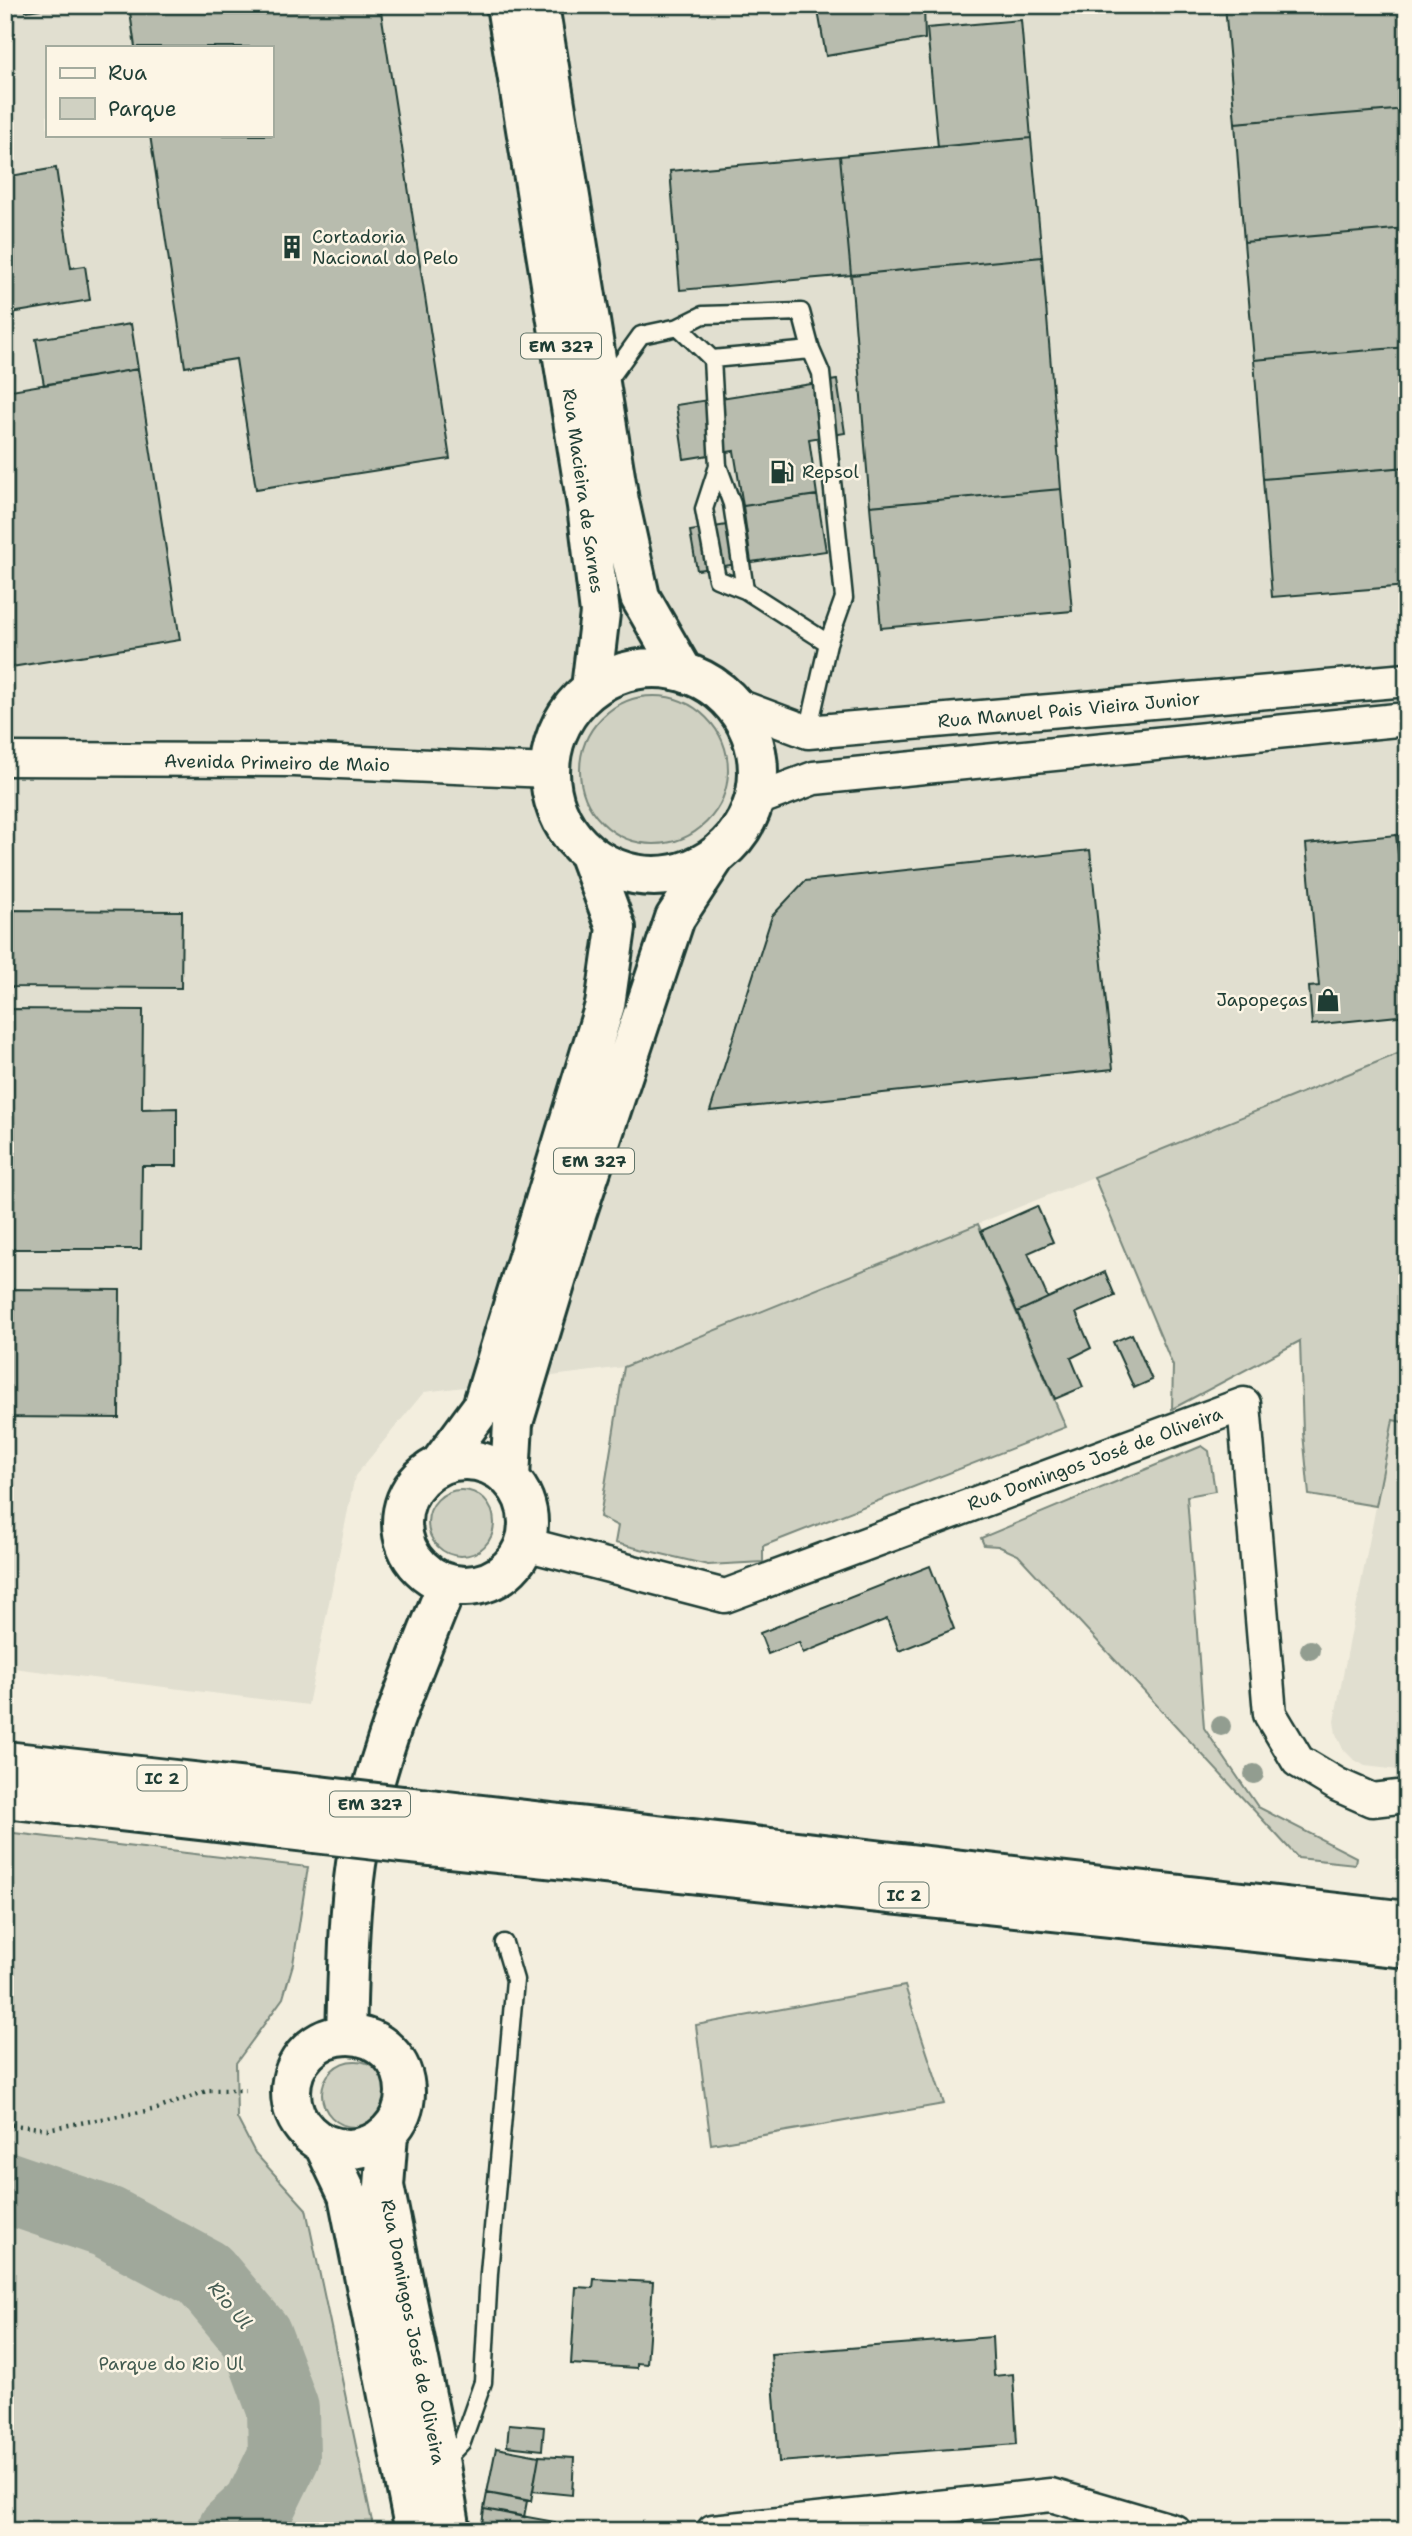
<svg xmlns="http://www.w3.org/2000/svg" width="1412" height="2536" font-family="'Shantell Sans',sans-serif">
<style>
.built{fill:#e1dfd0;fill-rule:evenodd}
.green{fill:#d0d1c2;stroke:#78877b;stroke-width:2}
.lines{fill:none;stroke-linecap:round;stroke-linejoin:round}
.river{stroke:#a0a89b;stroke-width:72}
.building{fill:#b8bcae;stroke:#1f3d34;stroke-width:2}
.service-casing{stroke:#1f3d34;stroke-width:21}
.minor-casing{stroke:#1f3d34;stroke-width:37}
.primary-casing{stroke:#1f3d34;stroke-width:44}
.trunk-casing{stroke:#1f3d34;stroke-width:44}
.path{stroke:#1f3d34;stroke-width:4.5;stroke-dasharray:2 5;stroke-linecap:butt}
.service{stroke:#fcf5e5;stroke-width:16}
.minor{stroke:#fcf5e5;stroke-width:32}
.primary{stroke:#fcf5e5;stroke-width:38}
.trunk{stroke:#fcf5e5;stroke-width:38}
.trunk-bridge-casing{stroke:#1f3d34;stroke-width:44;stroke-linecap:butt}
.trunk-bridge{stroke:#fcf5e5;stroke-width:38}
.tree{fill:#929d90}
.labels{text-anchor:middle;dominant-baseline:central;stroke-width:5;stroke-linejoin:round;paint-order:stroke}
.shield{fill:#fcf5e5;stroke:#617469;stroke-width:2}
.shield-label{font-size:16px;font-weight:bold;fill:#1f3d34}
.poi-label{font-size:18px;fill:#1f3d34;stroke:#fcf5e5;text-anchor:start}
.street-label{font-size:18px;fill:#1f3d34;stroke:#fcf5e5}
.park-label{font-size:18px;fill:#425b50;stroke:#fcf5e5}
.water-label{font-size:19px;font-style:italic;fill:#465d53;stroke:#fcf5e5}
</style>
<rect width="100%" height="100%" fill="#f3eede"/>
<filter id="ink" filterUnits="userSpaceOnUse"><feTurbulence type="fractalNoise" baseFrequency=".0143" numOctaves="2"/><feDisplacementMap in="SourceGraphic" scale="14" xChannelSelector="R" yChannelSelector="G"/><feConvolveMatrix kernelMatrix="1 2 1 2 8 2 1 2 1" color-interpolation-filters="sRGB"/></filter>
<g filter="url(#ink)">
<path class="built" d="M 5,5 L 1407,5 L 1407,1050 L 624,1367 L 424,1392 L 355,1476 L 308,1705 L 5,1667 ZM 47,47 L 271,47 L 271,135 L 47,135 Z
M 1393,1420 L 1407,1423 L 1407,1771 L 1365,1766 L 1353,1759 L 1343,1749 L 1336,1734 L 1334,1721 Z"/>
<path class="green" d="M580 770a74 74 0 1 1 148 0a74 74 0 1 1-148 0Z
M 1407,1050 L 1407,1423 L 1393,1420 L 1376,1506 L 1309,1495 L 1303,1433 L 1300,1341 L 1172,1409 L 1173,1366 L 1094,1177 Z
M 978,1224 L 1066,1427 L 763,1546 L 763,1562 L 708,1565 L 615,1543 L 618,1526 L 600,1517 L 624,1367 Z
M 1202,1446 L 1209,1451 L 1215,1491 L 1187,1496 L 1204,1728 L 1258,1807 L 1356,1857 L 1355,1864 L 1298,1858 L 1018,1555 L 998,1546 L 984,1545 L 981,1538 Z
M428 1523a33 33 0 1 1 66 0a33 33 0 1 1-66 0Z
M 5,1832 L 308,1867 L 293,1964 L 283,1998 L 236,2063 L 237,2118 L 255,2153 L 306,2209 L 374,2531 L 5,2531 Z
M 905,1986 L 944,2104 L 711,2144 L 696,2025 Z
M322 2094a33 33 0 1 1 66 0a33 33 0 1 1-66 0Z"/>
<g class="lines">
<path class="river" d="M 5,2187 L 107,2222 L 204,2274 L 256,2336 L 283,2409 L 284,2456 L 259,2507 L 233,2531"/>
</g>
<path class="building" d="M 25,5 L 67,5 L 26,11 Z
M 129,5 L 380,5 L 450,459 L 256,489 L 236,359 L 185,367 L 150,135 L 271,135 L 271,47 L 135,47 Z
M 817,5 L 924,5 L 925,39 L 826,56 Z
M 1225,5 L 1407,5 L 1407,109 L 1235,123 Z
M 1021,20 L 1031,138 L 938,147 L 927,28 Z
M 1407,109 L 1407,228 L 1244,242 L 1235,123 Z
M 1031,138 L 1042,257 L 851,275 L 840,156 Z
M 840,156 L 851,275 L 680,290 L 670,171 Z
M 56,168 L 71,268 L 85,266 L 90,300 L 5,314 L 5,177 Z
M 1407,228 L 1407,347 L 1254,360 L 1244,242 Z
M 1042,257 L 1061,489 L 870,506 L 851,275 Z
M 131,324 L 138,369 L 44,385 L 36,339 Z
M 1407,347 L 1407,467 L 1263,479 L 1254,360 Z
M 138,369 L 180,640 L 5,668 L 5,391 Z
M 837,380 L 845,433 L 809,439 L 817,495 L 743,506 L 734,451 L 684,459 L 676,405 Z
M 1407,467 L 1407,586 L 1272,597 L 1263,479 Z
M 1061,489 L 1072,611 L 881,628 L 870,506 Z
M 817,495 L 826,551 L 751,562 L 743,506 Z
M 745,522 L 751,562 L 697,570 L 690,531 Z
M 1407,834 L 1407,941 L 1396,835 Z
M 1396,835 L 1407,941 L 1407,1015 L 1312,1025 L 1309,987 L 1319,986 L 1306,844 Z
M 1090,850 L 1113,1069 L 710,1111 L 772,916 L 805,881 Z
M 5,910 L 182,911 L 181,988 L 5,987 Z
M 5,1009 L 143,1010 L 142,1109 L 177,1108 L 177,1166 L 142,1166 L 141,1249 L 5,1249 Z
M 1037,1206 L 1053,1242 L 1028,1253 L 1048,1298 L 1017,1312 L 981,1231 Z
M 1105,1272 L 1115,1296 L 1076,1313 L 1091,1348 L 1071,1358 L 1083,1387 L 1055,1399 L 1017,1312 Z
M 5,1289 L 120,1290 L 119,1418 L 5,1417 Z
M 1132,1334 L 1152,1380 L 1134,1388 L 1113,1342 Z
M 930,1566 L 954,1629 L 899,1651 L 887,1619 L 803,1653 L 799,1642 L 768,1654 L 760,1633 Z
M 1407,1632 L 1407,1657 L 1402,1657 Z
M 594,2279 L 653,2282 L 647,2364 L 637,2363 L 637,2368 L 571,2364 L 576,2287 L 593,2288 Z
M 992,2337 L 994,2376 L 1013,2374 L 1017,2444 L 779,2462 L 771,2354 Z
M 509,2424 L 544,2427 L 542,2450 L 507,2446 Z
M 496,2448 L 539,2456 L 531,2501 L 487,2493 Z
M 539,2456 L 574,2458 L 572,2495 L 533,2491 Z
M 487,2493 L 527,2501 L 524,2517 L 484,2509 Z
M 484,2509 L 555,2522 L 554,2531 L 481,2531 Z"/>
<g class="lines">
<g class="service-casing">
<path id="service" d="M 679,327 L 703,315 L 801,312 L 811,350 L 821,373 L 844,598 L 828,643
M 712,359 L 811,350
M 605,385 L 641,335 L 679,327 L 712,359 L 718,466 L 732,504 L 745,590 L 828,643 L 808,732
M 718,466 L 704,509 L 717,579 L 745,590
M 442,2463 L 462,2442 L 483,2382 L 489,2273 L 515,1980 L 504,1943"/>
</g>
<g class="minor-casing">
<path id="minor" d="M 736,705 L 808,732 L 1407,680
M 5,759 L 294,760 L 549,771
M 755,800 L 814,778 L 1407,719
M 525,1544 L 725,1596 L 1244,1404 L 1270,1714 L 1298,1761 L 1338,1785 L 1372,1800 L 1407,1796
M 713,2531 L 1051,2495 L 1174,2531"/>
</g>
<g class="primary-casing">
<path id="primary" d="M 506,5 L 587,506 L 600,613 L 591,688
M 539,5 L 619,501 L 640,597 L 682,670
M550 772a104 104 0 1 1 208 0a104 104 0 1 1-208 0Z
M402 1523a63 63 0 1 1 126 0a63 63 0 1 1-126 0Z
M 440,1464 L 482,1407 L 605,1005 L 616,928 L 589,855
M 510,1478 L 513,1423 L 576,1215 L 675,918 L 715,857
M 346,2034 C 348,1978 348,1920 356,1864 C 371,1767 411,1675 447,1585
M291 2092a57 57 0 1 1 114 0a57 57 0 1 1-114 0Z
M 388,2134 L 384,2186 L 440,2465 L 451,2531
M 324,2145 L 348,2195 L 415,2531"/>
</g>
<g class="trunk-casing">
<path id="trunk" d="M 5,1761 L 319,1796
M 5,1798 L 315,1833
M 403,1806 L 1407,1921
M 402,1843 L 1407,1948"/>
</g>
<path class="path" d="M 5,2124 L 47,2129 L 157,2109 L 209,2090 L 245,2090"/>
<use href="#service" class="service"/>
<use href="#minor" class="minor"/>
<use href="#primary" class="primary"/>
<use href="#trunk" class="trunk"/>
<g class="trunk-bridge-casing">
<path id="trunk-bridge" d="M 319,1796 L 403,1806
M 315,1833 L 402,1843"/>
</g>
<use href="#trunk-bridge" class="trunk-bridge"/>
</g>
<g class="tree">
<circle cx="1310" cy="1650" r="10"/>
<circle cx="1221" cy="1726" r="10"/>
<circle cx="1254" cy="1774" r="10"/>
</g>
</g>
<defs>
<g id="building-bare" transform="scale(1.89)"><path d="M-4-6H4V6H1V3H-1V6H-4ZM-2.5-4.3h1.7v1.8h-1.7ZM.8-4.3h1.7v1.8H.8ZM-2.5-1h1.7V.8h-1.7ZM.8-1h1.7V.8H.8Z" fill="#1f3d34" stroke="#fcf5e5" stroke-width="2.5" paint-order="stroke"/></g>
<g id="fuel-bare" transform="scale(1.89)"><path d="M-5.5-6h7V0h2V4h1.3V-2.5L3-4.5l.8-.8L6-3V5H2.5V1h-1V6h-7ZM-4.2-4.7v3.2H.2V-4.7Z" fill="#1f3d34" stroke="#fcf5e5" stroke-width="2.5" paint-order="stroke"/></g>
<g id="shop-bare" transform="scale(1.89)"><path d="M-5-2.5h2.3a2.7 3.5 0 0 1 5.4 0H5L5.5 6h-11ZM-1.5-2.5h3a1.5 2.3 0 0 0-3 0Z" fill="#1f3d34" stroke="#fcf5e5" stroke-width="2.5" paint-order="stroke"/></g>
</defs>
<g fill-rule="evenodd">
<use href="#building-bare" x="292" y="247"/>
<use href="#fuel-bare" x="782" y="472"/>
<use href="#shop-bare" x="1328" y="1000"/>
</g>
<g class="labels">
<g class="shield">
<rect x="521" y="333.5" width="80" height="25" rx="5"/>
<rect x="554" y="1148.5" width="80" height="25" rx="5"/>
<rect x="137.5" y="1765.5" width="49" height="25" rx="5"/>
<rect x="330" y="1791.5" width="80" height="25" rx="5"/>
<rect x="879.5" y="1882.5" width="49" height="25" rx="5"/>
</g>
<g class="shield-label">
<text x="561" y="346">EM 327</text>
<text x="594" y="1161">EM 327</text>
<text x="162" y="1778">IC 2</text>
<text x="370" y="1804">EM 327</text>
<text x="904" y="1895">IC 2</text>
</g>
<g class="poi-label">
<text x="312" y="237">Cortadoria<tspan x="312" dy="21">Nacional do Pelo</tspan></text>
<text x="802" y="472">Repsol</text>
<text x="1308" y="1000" text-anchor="end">Japopeças</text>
</g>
<g class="street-label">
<text transform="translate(583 491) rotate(82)">Rua Macieira de Sarnes</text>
<text transform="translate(1069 710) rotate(-5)">Rua Manuel Pais Vieira Junior</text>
<text transform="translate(277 763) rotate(1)">Avenida Primeiro de Maio</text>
<text transform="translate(1095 1459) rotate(-20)">Rua Domingos José de Oliveira</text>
<text transform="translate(413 2332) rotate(79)">Rua Domingos José de Oliveira</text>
</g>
<g class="park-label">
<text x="171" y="2364">Parque do Rio Ul</text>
</g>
<g class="water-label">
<text transform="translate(230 2305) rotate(50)">Rio Ul</text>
</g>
</g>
<rect width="1412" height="2536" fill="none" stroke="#fcf5e5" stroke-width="28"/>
<rect x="14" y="14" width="1384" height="2508" fill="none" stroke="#1f3d34" stroke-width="2.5" filter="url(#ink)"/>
<rect x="46" y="46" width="228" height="91" fill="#fcf5e5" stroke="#a4ab9e" stroke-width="2"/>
<rect x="60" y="68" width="35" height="10" fill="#fcf5e5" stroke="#a4ab9e" stroke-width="2"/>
<text x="108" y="80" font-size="21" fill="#1f3d34">Rua</text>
<rect x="60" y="98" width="35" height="21" fill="#d0d1c2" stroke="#a4ab9e" stroke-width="2"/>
<text x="108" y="116" font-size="21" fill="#1f3d34">Parque</text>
</svg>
